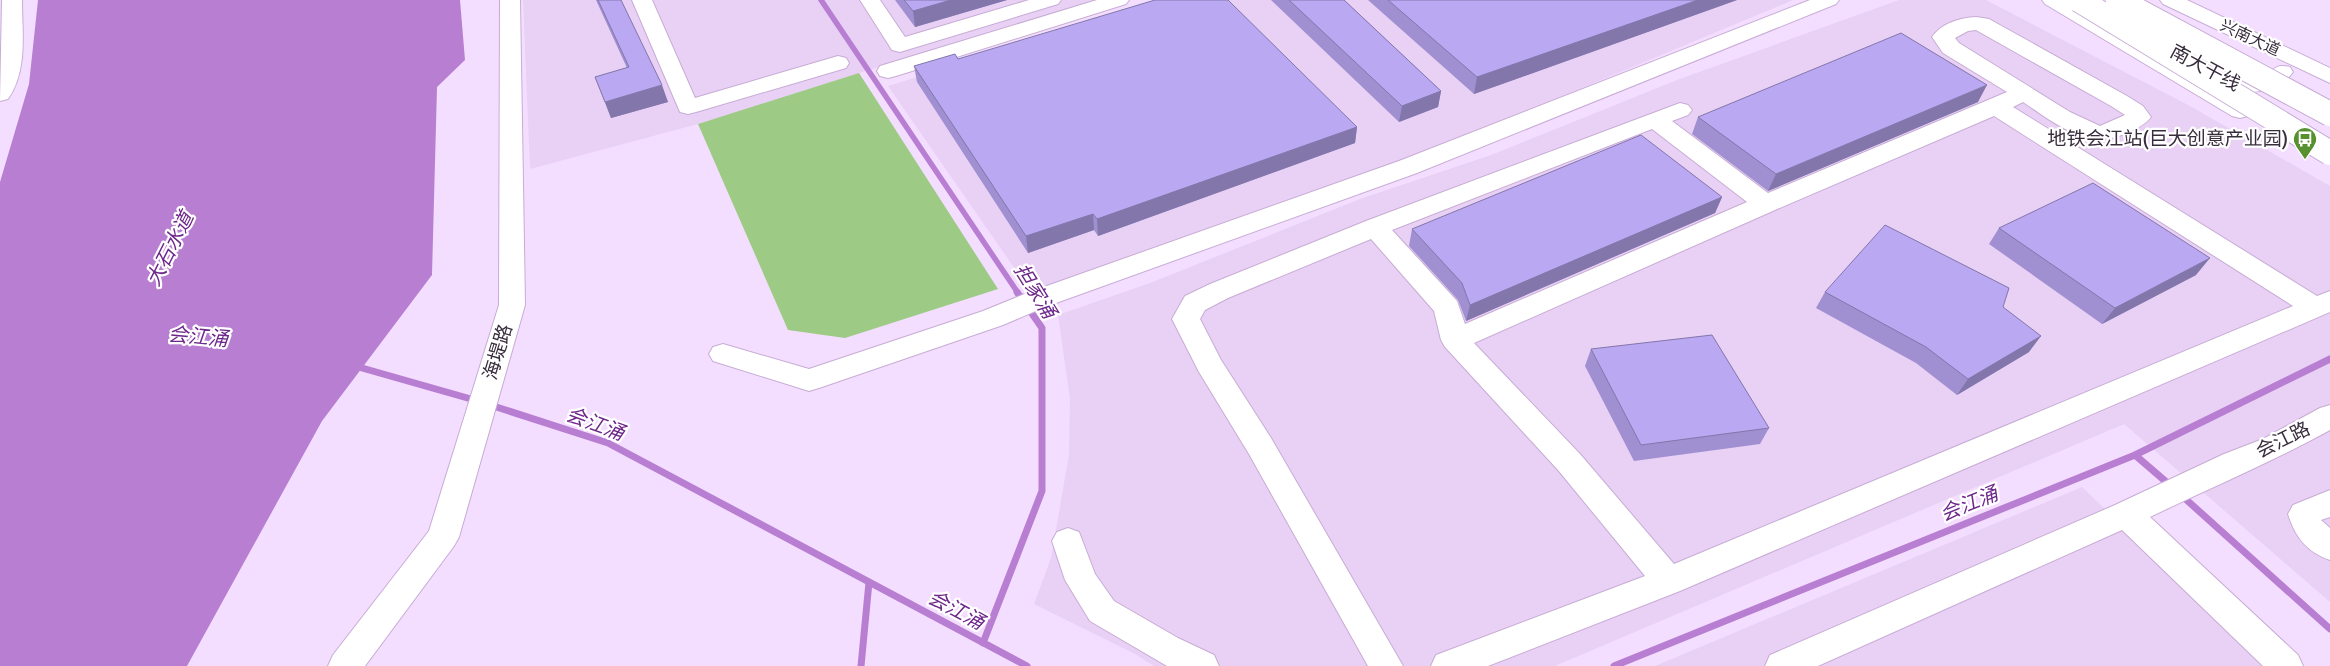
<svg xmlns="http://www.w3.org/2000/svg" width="2330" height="666" font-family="Signika,'Noto Sans SC',sans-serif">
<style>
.built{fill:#e9d0f5}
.green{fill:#9dca85}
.water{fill:#b87ed2}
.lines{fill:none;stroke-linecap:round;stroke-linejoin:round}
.stream-far1{stroke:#b87ed2;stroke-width:5.5}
.stream{stroke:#b87ed2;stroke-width:7}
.minor-casing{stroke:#c7acd4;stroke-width:2}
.major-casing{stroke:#c7acd4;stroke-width:2}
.minor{fill:#fff;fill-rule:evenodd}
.major{fill:#fff;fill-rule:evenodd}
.highway-bridge-casing{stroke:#c7acd4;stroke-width:26;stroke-linecap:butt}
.highway-bridge{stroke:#fff;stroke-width:24}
.wall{fill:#a090d1}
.shaded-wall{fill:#8276aa}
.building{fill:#baa8f3;stroke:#8276aa}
.labels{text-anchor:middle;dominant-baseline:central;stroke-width:4.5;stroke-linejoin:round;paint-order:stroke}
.far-street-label{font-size:16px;fill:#382d3d;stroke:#fff}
.street-label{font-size:19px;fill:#382d3d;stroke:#fff}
.poi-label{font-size:19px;fill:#382d3d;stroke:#fff;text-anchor:end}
.water-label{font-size:20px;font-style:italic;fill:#6e278a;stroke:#fff}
</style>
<rect width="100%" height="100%" fill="#f4deff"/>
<path class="built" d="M 523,0 L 1105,0 L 859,73 L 698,124 L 530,169 Z
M 1169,0 L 1793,0 L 1395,166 L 1033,295 L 888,86 Z
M 1899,0 L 1986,0 L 2190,106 L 2330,186 L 2330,602 L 2124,424 L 1555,666 L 1154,666 L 1135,654 L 1034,604 L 1051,558 L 1069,455 L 1070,399 L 1058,315 L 1150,283 L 1360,199 L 1491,155 L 1677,80 Z
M 2082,487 L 2269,666 L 1655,666 Z"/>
<path class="green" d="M 859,73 L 998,289 L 845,338 L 788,330 L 698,124 Z"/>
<path class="water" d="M 38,0 L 460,0 L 465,60 L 437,87 L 432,275 L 322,421 L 187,666 L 0,666 L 0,182 L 29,84 Z"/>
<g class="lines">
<path class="stream-far1" d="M 821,0 L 1018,293"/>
<path class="stream" d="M 355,366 L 478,401
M 490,405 L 608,443 L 1027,666
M 2135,455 L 2171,486
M 2180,494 L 2330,629
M 983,643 L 1042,491 L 1042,328 L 1017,292
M 861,666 L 869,582
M 1614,666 L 2135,455 L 2330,359"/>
<g class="minor-casing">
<path id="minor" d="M 2,0 L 22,0 C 22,33 28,70 8,99 L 0,101 Z
M 500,0 L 520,0 L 525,305 L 459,537 L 454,546 L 365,666 L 328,666 L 333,655 L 429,531 L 499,305 Z
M 632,0 L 652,0 L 695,98 L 838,56 L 846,58 L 849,63 L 846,68 L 696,112 L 688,114 L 680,112 Z
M 860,0 L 880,0 L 905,37 L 1029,0 L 1061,0 L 1058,4 L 900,52 L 892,50 Z
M 1097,0 L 1129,0 L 1126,4 L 896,76 L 888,78 L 880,76 L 877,71 L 880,66 Z
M 1810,0 L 1839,0 L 1836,4 L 1417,173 L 1045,307 L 1003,325 L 819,388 L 809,391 L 713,361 L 709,354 L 713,347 L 723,344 L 809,369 L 983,311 L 1027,293 L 1399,161 Z
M 1976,17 L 1989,19 L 2127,96 L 2143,106 L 2151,117 C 2146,124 2137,128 2129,132 C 2088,152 2056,124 2023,102 L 2013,107 L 2317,296 L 2330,291 L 2330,312 L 1680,591 L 1488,666 L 1431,666 L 1436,655 L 1645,576 L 1558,470 L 1445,347 L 1441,340 L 1434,311 L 1371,239 L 1228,298 L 1205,310 L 1200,319 L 1221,360 L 1271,438 L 1403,666 L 1368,666 L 1249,454 L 1199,372 L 1172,319 L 1185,296 L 1210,284 L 1366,221 L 1680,103 L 1688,105 L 1692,110 L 1688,115 L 1672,121 L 1768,193 L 2007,92 L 1943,53 L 1932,37 C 1942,23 1960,18 1976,17 ZM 1976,30 L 2111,106 L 2125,115 L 2100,126 L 2070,112 L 1959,43 L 1955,38 L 1968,31 ZM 1994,116 L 2293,306 L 1674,564 L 1580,454 L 1474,343 L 1775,210 ZM 1652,129 L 1747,202 L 1465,324 L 1457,301 L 1392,230 Z
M 2330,405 L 2330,430 C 2272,462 2210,488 2150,517 L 2298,655 L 2303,666 L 2263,666 L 2122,530 L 1818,666 L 1765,666 L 1770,655 L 2115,505 L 2224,454 L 2263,439 L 2320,408 Z
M 2330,490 L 2330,517 L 2321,520 L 2330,528 L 2330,560 C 2307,552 2295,537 2288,514 L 2293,505 Z
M 1068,528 L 1079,532 L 1095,574 L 1114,601 L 1178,638 L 1214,655 L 1219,666 L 1167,666 L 1090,621 L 1065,580 L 1052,541 L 1057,532 Z"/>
</g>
<g class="major-casing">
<path id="major" d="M 2042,0 L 2067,0 L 2215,86 L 2217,80 C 2231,77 2247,81 2261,77 C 2275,73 2272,63 2290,67 L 2293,72 C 2278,94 2247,94 2223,91 L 2248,106 L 2252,111 L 2248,116 L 2240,118 L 2232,116 L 2045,4 Z
M 2160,0 L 2187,0 L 2330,68 L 2330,83 L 2163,4 Z"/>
</g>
<use href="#minor" class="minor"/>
<use href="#major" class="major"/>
<g class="highway-bridge-casing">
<path id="highway-bridge" d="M 2079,0 L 2330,153
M 2118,0 L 2330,114"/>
</g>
<use href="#highway-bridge" class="highway-bridge"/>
</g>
<path class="wall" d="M 596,0 L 621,0 L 668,102 L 611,118 L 595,77 L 627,68 Z
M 895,0 L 1007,0 L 915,27 Z
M 1271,0 L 1344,0 L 1441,91 L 1438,107 L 1399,122 Z
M 1368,0 L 1737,0 L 1474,94 Z
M 958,59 L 1357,127 L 1355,143 L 1098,236 L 1094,230 L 1028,253 L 917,82 L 914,66 Z
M 1978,102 L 1768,191 L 1692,134 L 1698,117 Z
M 1722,197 L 1715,213 L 1466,321 L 1458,300 L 1409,246 L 1412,229 Z
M 1999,228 L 2196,275 L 2102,324 L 1989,244 Z
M 1825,292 L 2003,307 L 2029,352 L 1957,395 L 1916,363 L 1816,308 Z
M 1591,349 L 1769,428 L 1760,444 L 1634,461 L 1585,366 Z"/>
<path class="shaded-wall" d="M 951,0 L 1007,0 L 915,27 L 913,11 Z
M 1698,0 L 1737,0 L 1474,94 L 1477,77 Z
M 662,85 L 668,102 L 611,118 L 605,102 Z
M 1987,85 L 1978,102 L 1768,191 L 1776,174 Z
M 1441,91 L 1438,107 L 1399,122 L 1402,106 Z
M 1357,127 L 1355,143 L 1098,236 L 1097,219 Z
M 1722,197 L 1715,213 L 1466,321 L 1470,305 Z
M 1093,214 L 1094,230 L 1028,253 L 1026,236 Z
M 2210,258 L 2196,275 L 2102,324 L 2115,308 Z
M 2041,336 L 2029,352 L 1957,395 L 1968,379 Z"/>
<path class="building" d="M 598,0 L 621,0 L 662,85 L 605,102 L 595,77 L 629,67 Z
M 904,0 L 951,0 L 913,11 Z
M 1155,0 L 1228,0 L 1357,127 L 1097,219 L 1093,214 L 1026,236 L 914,66 L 955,54 L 958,59 Z
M 1289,0 L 1344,0 L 1441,91 L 1402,106 Z
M 1388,0 L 1698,0 L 1477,77 Z
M 1901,33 L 1987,85 L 1776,174 L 1698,117 Z
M 1641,135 L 1722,197 L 1470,305 L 1462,283 L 1412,229 Z
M 2093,183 L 2210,258 L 2115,308 L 1999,228 Z
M 1885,225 L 2009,288 L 2003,307 L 2041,336 L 1968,379 L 1926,347 L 1825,292 Z
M 1712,335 L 1769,428 L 1641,445 L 1591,349 Z"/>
<defs>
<g id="bus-pin" transform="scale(1.25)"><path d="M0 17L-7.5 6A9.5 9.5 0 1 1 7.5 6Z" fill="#57912f" stroke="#fff"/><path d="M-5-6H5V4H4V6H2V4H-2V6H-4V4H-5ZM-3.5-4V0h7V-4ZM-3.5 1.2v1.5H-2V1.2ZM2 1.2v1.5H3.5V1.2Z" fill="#fff"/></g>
</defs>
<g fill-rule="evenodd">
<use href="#bus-pin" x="2305" y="139"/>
</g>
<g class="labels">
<g class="far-street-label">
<text transform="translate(2250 38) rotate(25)">兴南大道</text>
</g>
<g class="street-label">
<text transform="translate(2205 68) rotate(28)">南大干线</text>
<text transform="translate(498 352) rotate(-73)">海堤路</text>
<text transform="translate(2283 440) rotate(-26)">会江路</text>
</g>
<g class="poi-label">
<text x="2288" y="139">地铁会江站(巨大创意产业园)</text>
</g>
<g class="water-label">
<text transform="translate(170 249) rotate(-63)">大石水道</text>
<text transform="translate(1035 291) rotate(58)">担家涌</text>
<text transform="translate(198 337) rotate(5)">会江涌</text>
<text transform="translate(595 424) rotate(20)">会江涌</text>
<text transform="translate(1969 504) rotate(-22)">会江涌</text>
<text transform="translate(956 610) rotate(28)">会江涌</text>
</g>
</g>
</svg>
